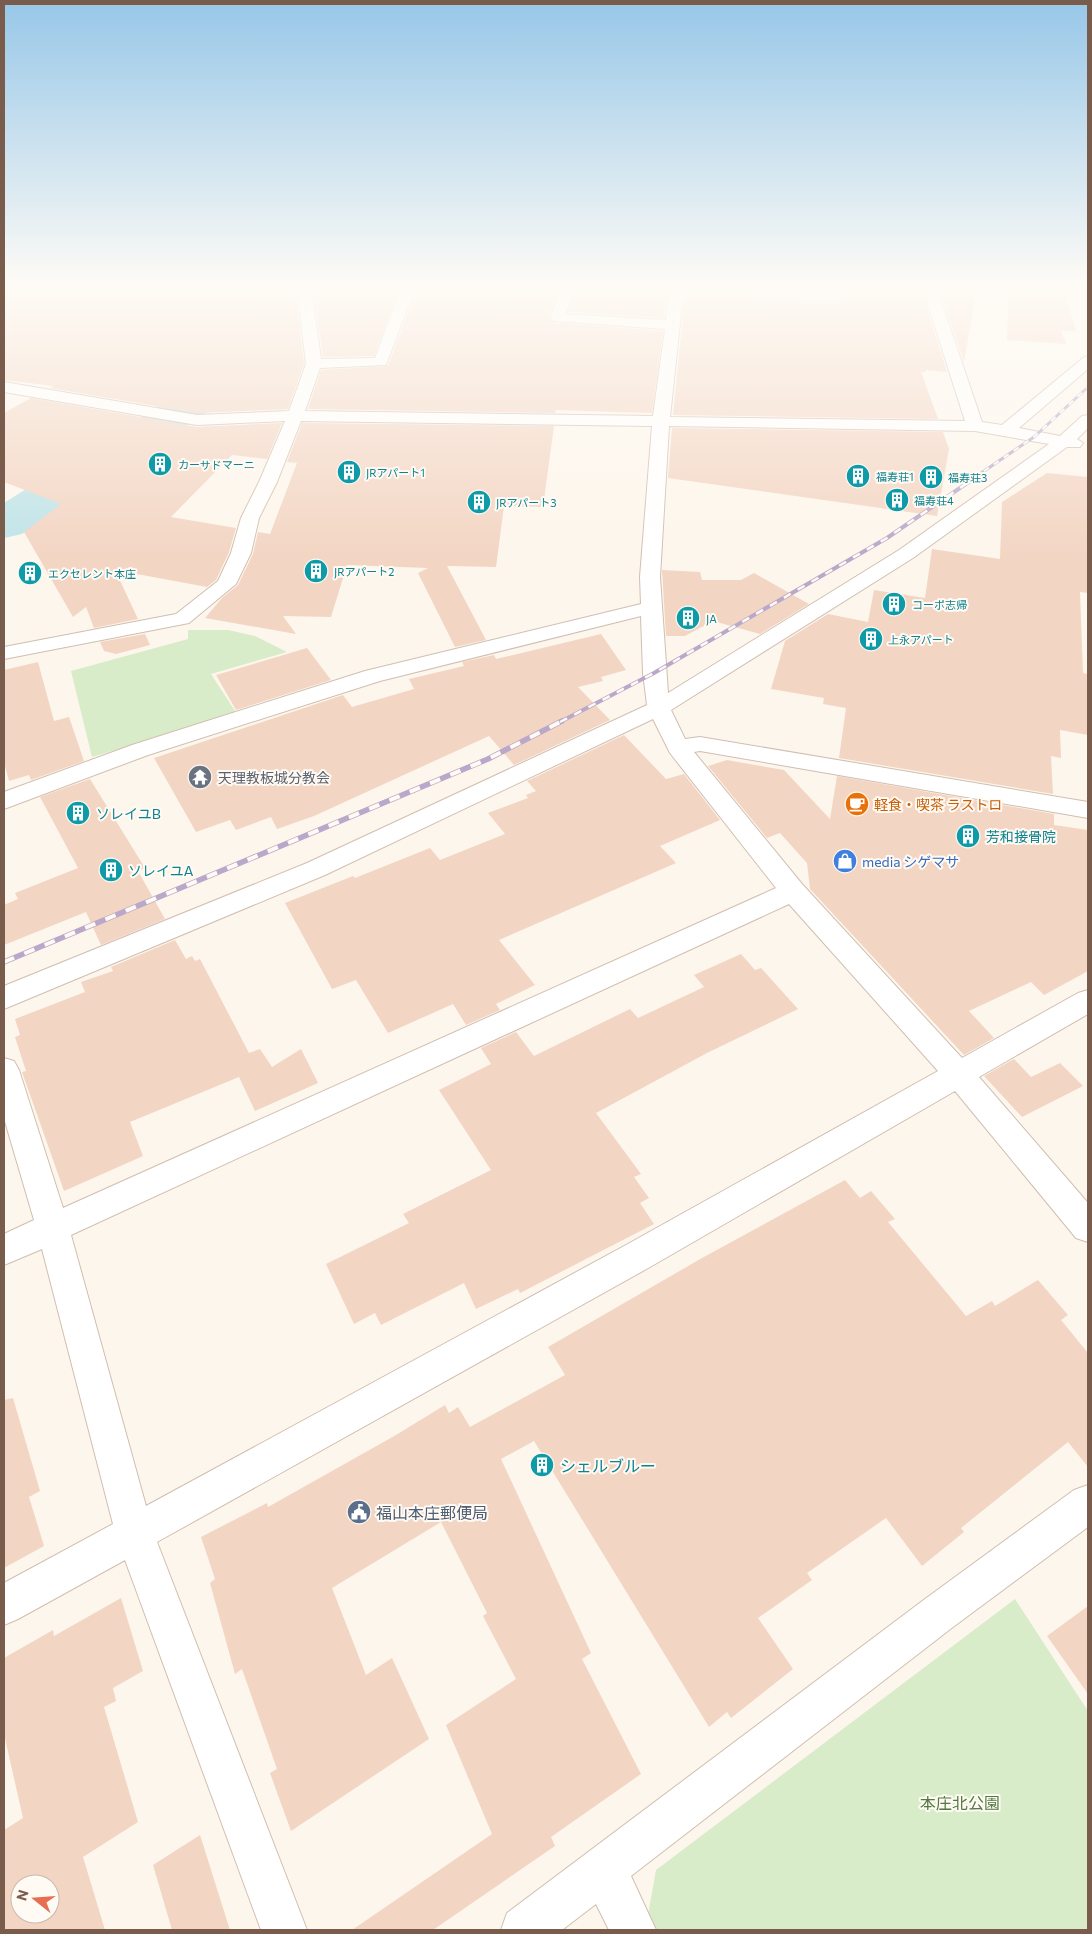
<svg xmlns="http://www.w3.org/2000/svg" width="1092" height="1934" font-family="Commissioner,'Noto Sans JP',sans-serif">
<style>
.green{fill:#d8ecc9}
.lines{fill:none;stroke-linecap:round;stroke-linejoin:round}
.river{fill:#bfe3e8;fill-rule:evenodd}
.building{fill:#f3d5c3;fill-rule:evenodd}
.minor-casing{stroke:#d1beb0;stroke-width:2}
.minor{fill:#fff;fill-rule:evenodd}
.rail-far2-casing{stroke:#b9a8c9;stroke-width:3}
.rail-far1-casing{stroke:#b9a8c9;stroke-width:4}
.rail-casing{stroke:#b9a8c9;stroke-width:5.5}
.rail-far2{stroke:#fffaf3;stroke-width:2;stroke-dasharray:6;stroke-linecap:butt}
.rail-far1{stroke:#fffaf3;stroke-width:2.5;stroke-dasharray:8;stroke-linecap:butt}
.rail{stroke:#fffaf3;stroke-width:4;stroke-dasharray:11;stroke-linecap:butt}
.labels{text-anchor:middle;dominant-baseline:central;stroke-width:4;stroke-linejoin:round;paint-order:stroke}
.far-culture-label{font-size:11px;fill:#0d838f;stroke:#fffaf3;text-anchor:start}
.worship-label{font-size:14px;fill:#5b616d;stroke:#fffaf3;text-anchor:start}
.food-label{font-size:14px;fill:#c56008;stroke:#fffaf3;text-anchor:start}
.culture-label{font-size:14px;fill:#0d838f;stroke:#fffaf3;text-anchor:start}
.shop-label{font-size:14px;fill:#366cbe;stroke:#fffaf3;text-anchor:start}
.near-culture-label{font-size:16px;fill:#0d838f;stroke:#fffaf3;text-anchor:start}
.near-service-label{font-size:16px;fill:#4e5e75;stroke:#fffaf3;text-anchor:start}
.near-park-label{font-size:16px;fill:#537a41;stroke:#fffaf3}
</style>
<rect width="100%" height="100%" fill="#fdf6ec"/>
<path class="green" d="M 188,630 L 228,630 L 255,636 L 287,652 L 211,674 L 237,714 L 92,757 L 71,671 L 188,639 Z
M 1015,1599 L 1088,1711 L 1088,1930 L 656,1930 L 648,1915 L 656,1870 Z"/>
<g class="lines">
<path class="river" d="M 260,331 L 274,334 L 280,343 L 266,364 L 244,387 L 81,498 L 22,534 L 4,538 L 4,503 L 200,379 L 226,358 L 246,334 Z"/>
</g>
<path class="building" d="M 4,286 L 295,286 L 304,364 L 288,409 L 197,413 L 50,388 L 54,386 L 4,380 Z
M 313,286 L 400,286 L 374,356 L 323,357 Z
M 418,286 L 558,286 L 549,317 L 553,323 L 663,331 L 652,413 L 556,410 L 555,413 L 308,409 L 321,370 L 388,366 Z
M 576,286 L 668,286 L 664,318 L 568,312 Z
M 686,286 L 752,286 L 752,299 L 841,301 L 838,286 L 920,286 L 947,372 L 925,370 L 926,372 L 921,372 L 938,419 L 673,415 Z
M 938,286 L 977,286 L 964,362 Z
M 1009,286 L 1062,286 L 1076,331 L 1061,331 L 1066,344 L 1007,340 Z
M 31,398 L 197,427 L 282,423 L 267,459 L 232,455 L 171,517 L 236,528 L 229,552 L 216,580 L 207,587 L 115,570 L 138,619 L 94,628 L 86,607 L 73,617 L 24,532 L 61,504 L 4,482 L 4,413 Z
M 302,423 L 554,426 L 543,507 L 504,506 L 496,567 L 447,566 L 486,640 L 455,647 L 418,573 L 428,568 L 347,565 L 331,617 L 283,616 L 296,634 L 205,618 L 222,598 L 238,585 L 253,554 L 258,532 L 270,534 L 297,463 L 287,462 Z
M 672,428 L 943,432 L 949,449 L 937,516 L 668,478 Z
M 1047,473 L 1088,477 L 1088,593 L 1080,592 L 1083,673 L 1088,674 L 1088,735 L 1060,730 L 1061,758 L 1051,756 L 1053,794 L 839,758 L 846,708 L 823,704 L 824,698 L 771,689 L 785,641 L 828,614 L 868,622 L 874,590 L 925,598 L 932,549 L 1000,559 L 1002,502 Z
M 662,570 L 700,572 L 702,580 L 741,580 L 754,573 L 809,604 L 760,634 L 713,621 L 685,636 L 666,636 Z
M 145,634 L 150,645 L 116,654 L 104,651 L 100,642 Z
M 601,634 L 626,670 L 601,677 L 603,681 L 578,687 L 610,720 L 514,765 L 489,736 L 314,816 L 277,829 L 271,817 L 236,830 L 230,820 L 196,832 L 154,758 L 343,695 L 352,707 L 414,689 L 409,679 L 464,666 L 462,662 L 494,655 L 496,659 Z
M 307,648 L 331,680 L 236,710 L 216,675 Z
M 38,662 L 54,721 L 69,717 L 84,761 L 31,780 L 29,775 L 9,781 L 4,762 L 4,670 Z
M 624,735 L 666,779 L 684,774 L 720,820 L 660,846 L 676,863 L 499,940 L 535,985 L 496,1004 L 500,1010 L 466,1025 L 453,1004 L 388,1033 L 356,980 L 332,989 L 285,903 L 353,876 L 355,878 L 430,848 L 440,860 L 505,834 L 488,813 L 528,798 L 526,795 L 536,791 L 527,781 Z
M 727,760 L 784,770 L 830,819 L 837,776 L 1054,814 L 1054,825 L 1088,830 L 1088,971 L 1044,995 L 1031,982 L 969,1011 L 994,1038 L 964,1055 L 810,889 L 807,863 L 780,833 L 767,838 L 708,766 Z
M 90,779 L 145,868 L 138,871 L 165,919 L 101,945 L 86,912 L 4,945 L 4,905 L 18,899 L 15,893 L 78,868 L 40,797 Z
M 175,940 L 186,959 L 192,956 L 195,961 L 200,959 L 249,1053 L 260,1049 L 272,1067 L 301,1049 L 318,1083 L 255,1111 L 239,1077 L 130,1122 L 143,1156 L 64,1191 L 22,1072 L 26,1071 L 15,1037 L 20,1035 L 15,1019 L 85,992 L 81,982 L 113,971 L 111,967 Z
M 741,954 L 755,970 L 761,968 L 798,1009 L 707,1053 L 596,1113 L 641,1174 L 634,1177 L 649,1198 L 640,1203 L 654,1224 L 520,1293 L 518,1289 L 476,1309 L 464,1283 L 381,1325 L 375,1313 L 354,1324 L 326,1264 L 409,1223 L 403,1214 L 491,1170 L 439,1090 L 491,1064 L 481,1048 L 516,1032 L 534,1056 L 630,1009 L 638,1018 L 704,987 L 694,975 Z
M 1014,1059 L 1031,1077 L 1060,1063 L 1083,1086 L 1022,1117 L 984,1076 Z
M 845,1180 L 860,1198 L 871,1191 L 895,1219 L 888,1222 L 966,1316 L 992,1301 L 995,1306 L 1038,1280 L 1068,1315 L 1061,1320 L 1088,1353 L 1088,1467 L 1068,1442 L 961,1528 L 964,1532 L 922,1566 L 886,1518 L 807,1573 L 812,1580 L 758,1618 L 793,1669 L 731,1718 L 727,1712 L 709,1727 L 534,1441 L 501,1459 L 591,1653 L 582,1659 L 641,1774 L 551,1837 L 555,1846 L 433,1930 L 352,1930 L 492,1834 L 446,1725 L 516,1679 L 483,1616 L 487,1613 L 441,1522 L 332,1588 L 366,1675 L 392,1658 L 429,1739 L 291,1831 L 270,1773 L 277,1769 L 242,1669 L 235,1674 L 210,1583 L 215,1579 L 201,1537 L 267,1503 L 268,1507 L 396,1435 L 445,1405 L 449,1413 L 458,1407 L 470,1427 L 565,1375 L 548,1347 L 702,1258 Z
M 13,1398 L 40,1491 L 29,1497 L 44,1546 L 4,1568 L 4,1400 Z
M 121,1598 L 143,1671 L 113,1688 L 116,1701 L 104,1707 L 138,1822 L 83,1857 L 105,1930 L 4,1930 L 4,1830 L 23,1818 L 4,1734 L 4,1658 L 53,1630 L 54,1636 ZM 20,1884 L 50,1884 L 50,1914 L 20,1914 Z
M 1088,1606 L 1088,1694 L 1047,1636 Z
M 200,1835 L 230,1930 L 172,1930 L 153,1865 Z"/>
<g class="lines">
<g class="minor-casing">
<path id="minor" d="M 297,286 L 311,286 L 321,359 L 375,358 L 402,286 L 416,286 L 386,365 L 320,368 L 305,411 L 653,416 L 665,329 L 553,321 L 551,318 L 560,286 L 574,286 L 566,314 L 666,320 L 670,286 L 684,286 L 670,417 L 965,421 L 922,286 L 936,286 L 982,422 L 1002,425 L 1083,358 L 1088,356 L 1088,369 L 1019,428 L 1060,436 L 1082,416 L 1088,415 L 1088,428 L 1077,439 L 1083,443 L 1080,447 L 1067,447 L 913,558 L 671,710 L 685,739 L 700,737 L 1088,802 L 1088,818 L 700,751 L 694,752 L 802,884 L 962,1058 L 1078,993 L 1088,990 L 1088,1014 L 979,1077 L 1088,1203 L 1088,1242 L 1076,1238 L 955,1091 L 650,1267 L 157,1542 L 307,1930 L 261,1930 L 125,1560 L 18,1619 L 4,1625 L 4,1583 L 113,1524 L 42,1249 L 4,1265 L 4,1234 L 34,1220 L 4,1118 L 4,1058 L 14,1061 L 19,1070 L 63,1208 L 776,888 L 670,753 L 653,719 L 325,875 L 4,1009 L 4,986 L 307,863 L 647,705 L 643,673 L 641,616 L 380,681 L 148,755 L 4,809 L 4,792 L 132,745 L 365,671 L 641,604 L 640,577 L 652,426 L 301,421 L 277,482 L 259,518 L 251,553 L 236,584 L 189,623 L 4,659 L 4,647 L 176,614 L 218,581 L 231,553 L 241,518 L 259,482 L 285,421 L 197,425 L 4,392 L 4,382 L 197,415 L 289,411 L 306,364 ZM 669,426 L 975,431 L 1049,444 L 899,550 L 668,693 L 660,577 ZM 789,904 L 938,1071 L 626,1245 L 146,1506 L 71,1235 Z
M 1088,1485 L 1088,1527 L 953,1627 L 631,1876 L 656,1930 L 609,1930 L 596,1904 L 562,1930 L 501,1930 L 507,1913 L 925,1599 L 1074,1490 Z"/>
</g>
<use href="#minor" class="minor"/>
<g class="rail-far2-casing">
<path id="rail-far2" d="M 974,478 L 1034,437 L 1088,387"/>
</g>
<g class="rail-far1-casing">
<path id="rail-far1" d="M 560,722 L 654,673 L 887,538 L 976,477"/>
</g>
<g class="rail-casing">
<path id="rail" d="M 4,962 L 488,759 L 562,721"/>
</g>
<use href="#rail-far2" class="rail-far2"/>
<use href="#rail-far1" class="rail-far1"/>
<use href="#rail" class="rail"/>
</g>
<linearGradient id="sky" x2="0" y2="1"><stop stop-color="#97c7e8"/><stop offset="0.51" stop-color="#fefbf6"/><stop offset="1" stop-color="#fefbf6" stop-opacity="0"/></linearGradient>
<rect width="1092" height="557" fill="url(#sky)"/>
<defs>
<g id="building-disc" transform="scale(1.25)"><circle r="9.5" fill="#0f9aa8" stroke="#fffaf3"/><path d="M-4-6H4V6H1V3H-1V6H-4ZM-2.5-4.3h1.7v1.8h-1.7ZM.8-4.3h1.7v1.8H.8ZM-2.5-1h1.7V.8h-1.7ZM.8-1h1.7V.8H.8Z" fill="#fff"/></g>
<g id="temple-disc" transform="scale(1.25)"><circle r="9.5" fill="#6b7280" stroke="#fffaf3"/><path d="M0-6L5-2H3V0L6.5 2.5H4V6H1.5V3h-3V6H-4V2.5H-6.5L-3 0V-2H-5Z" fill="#fff"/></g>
<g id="cafe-disc" transform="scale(1.25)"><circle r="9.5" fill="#e8710a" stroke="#fffaf3"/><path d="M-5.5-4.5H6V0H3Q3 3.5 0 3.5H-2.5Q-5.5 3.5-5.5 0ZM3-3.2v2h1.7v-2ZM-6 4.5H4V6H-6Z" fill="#fff"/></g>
<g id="shop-disc" transform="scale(1.25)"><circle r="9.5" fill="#3f7fe0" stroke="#fffaf3"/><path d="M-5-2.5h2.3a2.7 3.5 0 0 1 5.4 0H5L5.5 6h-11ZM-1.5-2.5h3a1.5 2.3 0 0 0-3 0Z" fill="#fff"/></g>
<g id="civic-disc" transform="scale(1.25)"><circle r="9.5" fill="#5c6f8a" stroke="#fffaf3"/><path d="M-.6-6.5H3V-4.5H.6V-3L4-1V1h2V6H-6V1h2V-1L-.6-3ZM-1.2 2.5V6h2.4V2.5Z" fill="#fff"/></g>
</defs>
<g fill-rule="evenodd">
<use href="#building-disc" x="160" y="464"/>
<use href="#building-disc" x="349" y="472"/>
<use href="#building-disc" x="858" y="476"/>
<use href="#building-disc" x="931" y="477"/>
<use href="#building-disc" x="897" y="500"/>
<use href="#building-disc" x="479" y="502"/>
<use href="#building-disc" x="316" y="571"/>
<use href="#building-disc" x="30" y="573"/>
<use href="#building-disc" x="894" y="604"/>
<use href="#building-disc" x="688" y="618"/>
<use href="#building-disc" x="871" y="639"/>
<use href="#temple-disc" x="200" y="777"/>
<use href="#cafe-disc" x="857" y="804"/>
<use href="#building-disc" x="78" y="813"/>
<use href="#building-disc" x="968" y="836"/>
<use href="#shop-disc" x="845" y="861"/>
<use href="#building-disc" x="111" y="870"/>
<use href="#building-disc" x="542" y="1465"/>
<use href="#civic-disc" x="359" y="1512"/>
</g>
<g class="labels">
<g class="far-culture-label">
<text x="178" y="464">カーサドマーニ</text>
<text x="366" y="472">JRアパート1</text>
<text x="876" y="476">福寿荘1</text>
<text x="948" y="477">福寿荘3</text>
<text x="914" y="500">福寿荘4</text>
<text x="496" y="502">JRアパート3</text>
<text x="334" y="571">JRアパート2</text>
<text x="48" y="573">エクセレント本庄</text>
<text x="912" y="604">コーポ志帰</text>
<text x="706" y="618">JA</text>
<text x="888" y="639">上永アパート</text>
</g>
<g class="worship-label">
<text x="218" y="777">天理教板城分教会</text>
</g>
<g class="food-label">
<text x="874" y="804">軽食・喫茶 ラストロ</text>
</g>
<g class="culture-label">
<text x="96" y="813">ソレイユB</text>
<text x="986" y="836">芳和接骨院</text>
<text x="128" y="870">ソレイユA</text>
</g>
<g class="shop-label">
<text x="862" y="861">media シゲマサ</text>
</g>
<g class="near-culture-label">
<text x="560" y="1465">シェルブルー</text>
</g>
<g class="near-service-label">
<text x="376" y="1512">福山本庄郵便局</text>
</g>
<g class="near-park-label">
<text x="960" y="1802">本庄北公園</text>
</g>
</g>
<rect width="1092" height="1934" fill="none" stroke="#7a5c4d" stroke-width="10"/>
<g transform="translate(35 1899) rotate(287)"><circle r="24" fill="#fffaf3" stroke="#cabbb1"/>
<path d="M0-4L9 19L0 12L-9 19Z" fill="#e76f51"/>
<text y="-8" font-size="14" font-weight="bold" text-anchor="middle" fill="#7a5c4d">N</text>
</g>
</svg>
